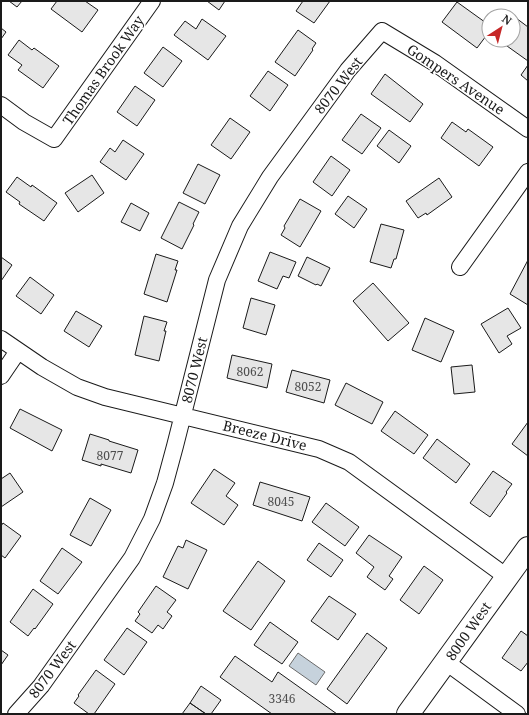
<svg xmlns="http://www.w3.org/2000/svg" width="529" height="715" font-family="'Noto Serif',serif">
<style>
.water{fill:#c6d2dc;stroke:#6a6a6a}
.building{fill:#e6e6e6;stroke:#1a1a1a}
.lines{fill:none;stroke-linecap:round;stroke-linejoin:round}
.street-casing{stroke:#1a1a1a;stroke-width:18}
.secondary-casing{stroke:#1a1a1a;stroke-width:24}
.street{stroke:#fff;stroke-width:16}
.secondary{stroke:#fff;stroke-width:22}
.labels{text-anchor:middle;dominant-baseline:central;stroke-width:3;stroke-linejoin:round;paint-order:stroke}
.number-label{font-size:12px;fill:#4d4d4d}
.street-label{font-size:14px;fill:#1a1a1a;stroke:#fff}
</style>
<rect width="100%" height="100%" fill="#fff"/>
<path class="water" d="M 298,653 L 325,672 L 316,685 L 289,666 Z"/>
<path class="building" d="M 9,1 L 22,1 L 17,7 Z
M 57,1 L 85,1 L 98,10 L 82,32 L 51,9 Z
M 207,1 L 225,1 L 219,10 Z
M 303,1 L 330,1 L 314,23 L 296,11 Z
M 457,2 L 489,25 L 489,32 L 477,48 L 442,22 Z
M 516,18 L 528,27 L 528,61 L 500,41 L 501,40 L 513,40 L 513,23 Z
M 202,19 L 226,36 L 208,60 L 174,35 L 185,21 L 196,29 Z
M 1,28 L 6,32 L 1,39 Z
M 298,30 L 316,43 L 312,49 L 313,50 L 295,76 L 275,62 Z
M 19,40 L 32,50 L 34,48 L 59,66 L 43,88 L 18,70 L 22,65 L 8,55 Z
M 163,47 L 182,61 L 163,87 L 144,73 Z
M 528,65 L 528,81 L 521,75 Z
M 268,71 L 288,85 L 270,111 L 250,96 Z
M 385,74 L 423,104 L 410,122 L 371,94 Z
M 135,86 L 155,100 L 137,126 L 117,112 Z
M 361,114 L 381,128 L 362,154 L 342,140 Z
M 230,118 L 250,132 L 231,159 L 211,145 Z
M 452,122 L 466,132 L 468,129 L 493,147 L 479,166 L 441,138 Z
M 389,130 L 411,146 L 399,163 L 377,146 Z
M 123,140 L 144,154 L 126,180 L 100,162 L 110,148 L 115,152 Z
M 331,156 L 350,170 L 332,196 L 313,182 Z
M 198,164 L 220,175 L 205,204 L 183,193 Z
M 92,175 L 104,193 L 78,212 L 65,193 Z
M 17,177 L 31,187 L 32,185 L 57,203 L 44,221 L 19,204 L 20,202 L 6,192 Z
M 439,178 L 452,197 L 427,215 L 426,213 L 418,218 L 406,201 Z
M 348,196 L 367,209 L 354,228 L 335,214 Z
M 300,199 L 321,211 L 300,247 L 281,235 L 285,228 L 284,226 Z
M 179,202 L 199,212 L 193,224 L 194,225 L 182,249 L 161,238 Z
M 131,203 L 149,213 L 140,231 L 121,222 Z
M 381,224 L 404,230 L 396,259 L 394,259 L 391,268 L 370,262 Z
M 270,252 L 296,262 L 289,278 L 283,276 L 277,289 L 258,281 Z
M 156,254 L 178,261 L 175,270 L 177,270 L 167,302 L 144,294 Z
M 1,257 L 12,265 L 1,281 Z
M 307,257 L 330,268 L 321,286 L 317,284 L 316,285 L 298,276 Z
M 528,260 L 528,305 L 510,294 Z
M 30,277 L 54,295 L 41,314 L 16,296 Z
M 373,283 L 409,323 L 388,341 L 353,301 Z
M 251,298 L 275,305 L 266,335 L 243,328 Z
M 508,308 L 521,328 L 507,336 L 512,344 L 499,353 L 481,324 Z
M 76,311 L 102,326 L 89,347 L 64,331 Z
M 144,316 L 167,322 L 164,331 L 166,331 L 159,361 L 135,355 Z
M 425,318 L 454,331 L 441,362 L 412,350 Z
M 232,355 L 272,364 L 267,388 L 227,378 Z
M 472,365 L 475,392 L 454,394 L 451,367 Z
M 292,370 L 330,380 L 324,403 L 286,392 Z
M 346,383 L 383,402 L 372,424 L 335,405 Z
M 20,409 L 62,430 L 52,451 L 10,428 Z
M 395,411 L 428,435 L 414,454 L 381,431 Z
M 528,422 L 528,456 L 512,444 Z
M 90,434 L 109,440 L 109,441 L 138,450 L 131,473 L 101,464 L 101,466 L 82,460 Z
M 437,439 L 470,464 L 456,483 L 423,458 Z
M 214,469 L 235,483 L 226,496 L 238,505 L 224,525 L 191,503 Z
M 493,471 L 512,484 L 506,492 L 507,493 L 490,517 L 470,503 Z
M 10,473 L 23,492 L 1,507 L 1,479 Z
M 260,482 L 310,497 L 302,521 L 253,505 Z
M 90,498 L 111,510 L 91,546 L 70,535 Z
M 326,503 L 359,527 L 345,546 L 312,522 Z
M 3,523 L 21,536 L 5,558 L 1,555 L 1,526 Z
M 369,535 L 402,557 L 389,576 L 393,579 L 385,590 L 367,577 L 374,567 L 356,553 Z
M 186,540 L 207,550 L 188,589 L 163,577 L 178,546 L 183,548 Z
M 319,543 L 343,560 L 331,577 L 307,560 Z
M 62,548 L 82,562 L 58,594 L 40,581 Z
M 258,561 L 285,581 L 251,630 L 223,611 Z
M 424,566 L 443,580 L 419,614 L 400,600 Z
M 156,586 L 176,600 L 167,612 L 172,616 L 163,629 L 158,625 L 152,633 L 135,621 L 140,614 L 138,612 Z
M 33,589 L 53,604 L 35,629 L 34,628 L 28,636 L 10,622 Z
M 329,596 L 356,614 L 338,640 L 311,621 Z
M 270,622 L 298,642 L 282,664 L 254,645 Z
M 127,628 L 147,642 L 124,675 L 104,660 Z
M 521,631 L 528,636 L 528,662 L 521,671 L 502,658 Z
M 367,633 L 387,648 L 347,704 L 327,689 Z
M 1,650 L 8,655 L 1,665 Z
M 235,656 L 272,682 L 278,672 L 337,714 L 272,714 L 220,677 Z
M 96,670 L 115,684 L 94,714 L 89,714 L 74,703 L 79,696 L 78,695 Z
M 201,686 L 221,700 L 211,714 L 206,714 L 190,703 Z
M 190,703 L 206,714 L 182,714 Z"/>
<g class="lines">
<g class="street-casing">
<path id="street" d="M 1,105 L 24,122 L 54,139 L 152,1
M 460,267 L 528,172
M 1,339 L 42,367 L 77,387 L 105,397 L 319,449 L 349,462 L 507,577
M 1,376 L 18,351
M 446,662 L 517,714
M 16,714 L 41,686 L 132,558 L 152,519 L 165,483 L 175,446 L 217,280 L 240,226 L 270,177 L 348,70 L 382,31 L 435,63 L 528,129"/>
</g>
<g class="secondary-casing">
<path id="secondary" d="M 408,714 L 528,548"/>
</g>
<use href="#street" class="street"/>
<use href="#secondary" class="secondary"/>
</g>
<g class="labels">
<g class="number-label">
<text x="250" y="371">8062</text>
<text x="308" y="386">8052</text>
<text x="110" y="455">8077</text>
<text x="281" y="501">8045</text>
<text x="282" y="698">3346</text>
</g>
<g class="street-label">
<text transform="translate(103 70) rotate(-55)">Thomas Brook Way</text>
<text transform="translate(456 79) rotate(34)">Gompers Avenue</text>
<text transform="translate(338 85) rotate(-52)">8070 West</text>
<text transform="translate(194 370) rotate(-76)">8070 West</text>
<text transform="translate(265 435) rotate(14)">Breeze Drive</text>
<text transform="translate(468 631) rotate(-55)">8000 West</text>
<text transform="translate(52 669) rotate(-53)">8070 West</text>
</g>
</g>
<rect width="529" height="715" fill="none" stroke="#1a1a1a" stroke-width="4"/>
<g transform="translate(501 28) rotate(36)"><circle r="19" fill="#ffffff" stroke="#a3a3a3"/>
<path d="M0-3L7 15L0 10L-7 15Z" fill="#c62828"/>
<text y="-6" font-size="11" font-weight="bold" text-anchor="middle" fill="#1a1a1a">N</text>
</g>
</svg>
